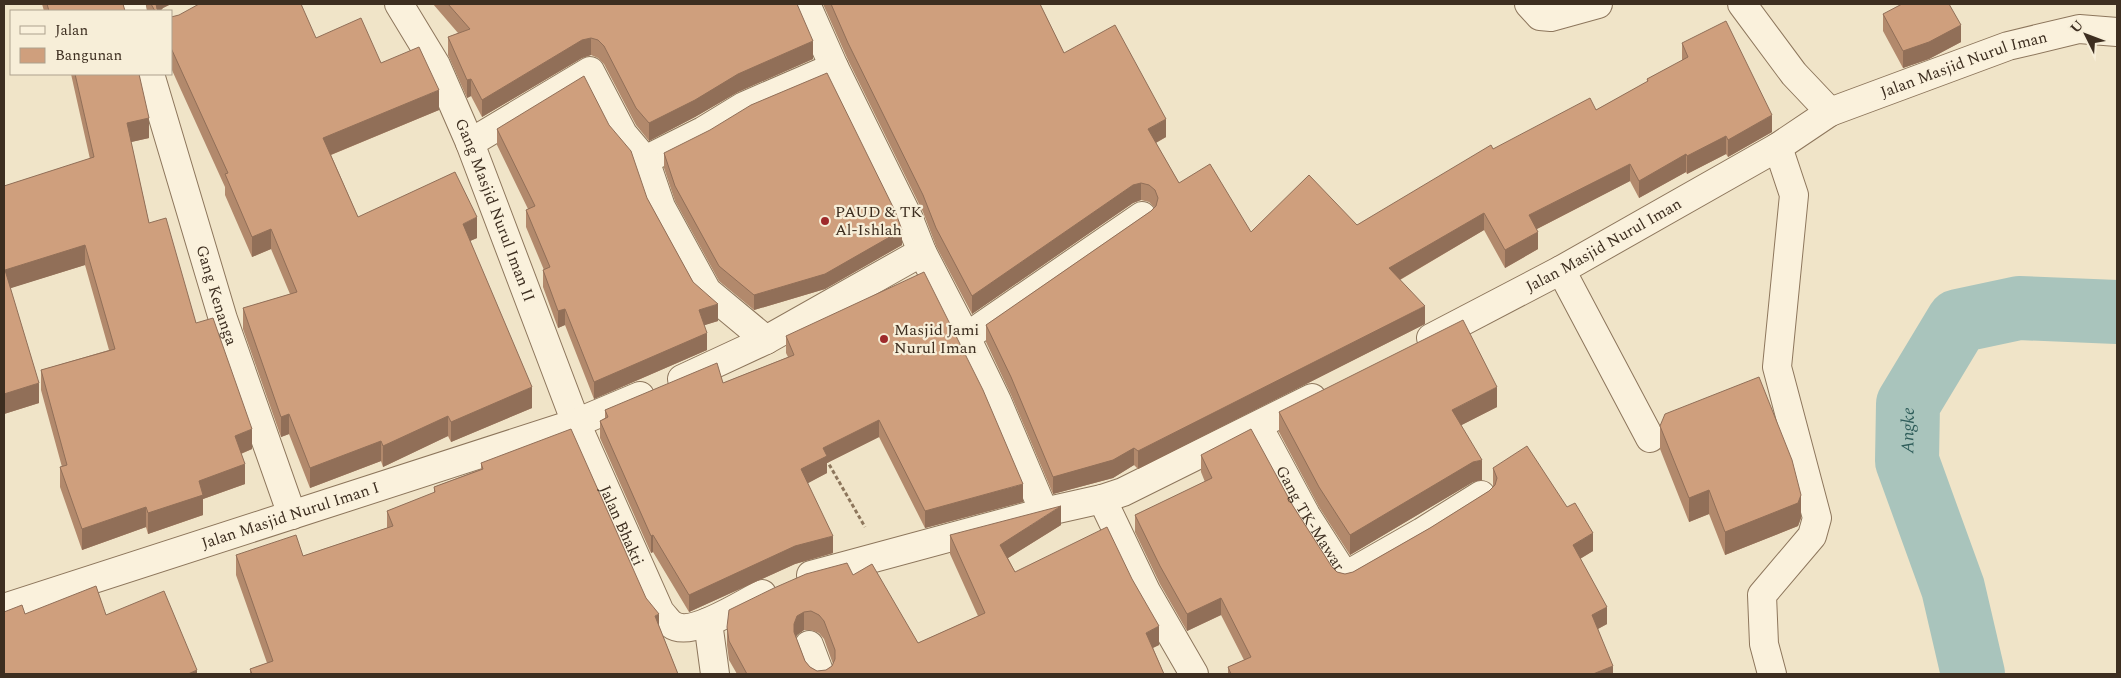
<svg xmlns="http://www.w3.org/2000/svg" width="2121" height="678" font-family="Spectral,serif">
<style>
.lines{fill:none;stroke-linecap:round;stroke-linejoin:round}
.river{stroke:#a9c4bc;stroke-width:64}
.minor-casing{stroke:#8d765c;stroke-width:30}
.path{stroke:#8d765c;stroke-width:3;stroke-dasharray:4 2.5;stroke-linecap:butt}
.minor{stroke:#faf1dc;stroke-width:28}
.wall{fill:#b2896c;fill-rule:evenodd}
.shaded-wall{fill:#916f58}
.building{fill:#cf9f7d;stroke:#916f58;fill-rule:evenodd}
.poi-dot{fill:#9e2a2b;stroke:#f7eed8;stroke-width:2}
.labels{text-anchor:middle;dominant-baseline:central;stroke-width:4.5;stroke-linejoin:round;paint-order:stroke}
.street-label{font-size:16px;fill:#3d2e20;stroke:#f7eed8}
.poi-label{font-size:16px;fill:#3d2e20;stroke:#f7eed8;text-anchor:start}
.water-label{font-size:18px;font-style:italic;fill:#2f5d5a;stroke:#f7eed8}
</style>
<rect width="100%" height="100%" fill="#f0e4c8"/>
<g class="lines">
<path class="river" id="s1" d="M 1973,674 L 1953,588 L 1907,461 L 1908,404 L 1958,321 L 2019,308 L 2117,312"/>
<g class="minor-casing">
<g id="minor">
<path d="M 131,4 L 133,11"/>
<path id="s2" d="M 399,4 L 436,65 L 470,143 L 576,423 L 660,612 C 664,616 667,621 671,624 C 690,639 742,604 762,594"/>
<path d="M 806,4 L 834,67 L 909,219 L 922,252 L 966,337 L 997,401 L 1044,512"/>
<path d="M 1529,4 L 1540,16 L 1551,17 L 1598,4"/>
<path d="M 1742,4 L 1794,74 L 1830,112"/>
<path id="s3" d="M 150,74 L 223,319 L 292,515"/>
<path d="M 470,143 L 590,71 L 623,134 L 645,160 L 703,131 L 744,106 L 834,67"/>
<path d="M 645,160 L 661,207 L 707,291 L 766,340 L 682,379"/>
<path d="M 1561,270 L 1650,438"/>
<path d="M 966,337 L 1142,216"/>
<path id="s4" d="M 1431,338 L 1561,270 L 1778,147 L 1830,112 L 2008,46 L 2079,29 L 2117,32"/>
<path d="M 766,340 L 922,252"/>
<path id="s5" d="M 1258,426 L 1306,515 L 1345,576 L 1422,532 L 1481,495"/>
<path d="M 1102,499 L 1146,591 L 1194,674"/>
<path d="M 811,575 L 1044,512 L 1102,499 L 1123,492 L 1312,398"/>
<path id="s6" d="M 4,608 L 576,423 L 640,396"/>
<path d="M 708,622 L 715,674"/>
<path d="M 809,645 L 820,674"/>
<path d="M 1772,674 L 1764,644 L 1762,595 L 1812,536 L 1817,518 L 1777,367 L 1794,195 L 1778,147"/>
</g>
</g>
<path class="path" d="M 826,459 L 865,527"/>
<use href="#minor" class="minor"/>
</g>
<path class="wall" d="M 42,4 L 123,4 L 125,11 L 44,11 Z
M 146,4 L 171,4 L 163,8 L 160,11 L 147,11 Z
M 433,4 L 797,4 L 813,59 L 738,92 L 695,117 L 649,141 L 636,125 L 604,64 L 598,58 L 591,55 L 582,58 L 482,117 L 471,96 L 467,98 L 448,55 L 448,37 L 458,33 Z
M 823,4 L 1040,4 L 1064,53 L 1166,137 L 1156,143 L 1179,183 L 1251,232 L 1357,225 L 1493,149 L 1596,110 L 1647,82 L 1647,79 L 1682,61 L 1682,43 L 1772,132 L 1728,157 L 1726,154 L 1687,174 L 1686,172 L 1639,198 L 1630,181 L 1537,229 L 1538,249 L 1505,268 L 1484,230 L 1400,280 L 1425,324 L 1138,469 L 1134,465 L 1113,478 L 1053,494 L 1011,395 L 986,342 L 986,325 L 1151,211 L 1154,207 L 1149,202 L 1141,200 L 1133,203 L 972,314 L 936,246 L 923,212 L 848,60 Z
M 1883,14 L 1961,42 L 1929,59 L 1903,68 L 1883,31 Z
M 171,17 L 316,38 L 381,63 L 439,110 L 331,155 L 358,217 L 477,238 L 470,241 L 532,408 L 451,442 L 448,436 L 383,467 L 381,461 L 310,488 L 289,434 L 281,437 L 243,329 L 243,308 L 290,294 L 271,249 L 252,257 L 225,195 L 225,187 L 171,68 Z
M 71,74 L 139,74 L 149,138 L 131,142 L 149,223 L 196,323 L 252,449 L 241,454 L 245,484 L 203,499 L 203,515 L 148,534 L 146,527 L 82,550 L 60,487 L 60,467 L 62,467 L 41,390 L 41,370 L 109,350 L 85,265 L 10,288 L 39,403 L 4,414 L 4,186 L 90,159 Z
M 497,129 L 647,198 L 693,282 L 718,321 L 704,325 L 707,350 L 594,399 L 565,325 L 558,328 L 543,287 L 543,270 L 544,270 L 526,227 L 526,210 L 528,209 L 497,145 Z
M 664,153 L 902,245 L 825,289 L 754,310 L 719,281 L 675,201 L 664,168 Z
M 786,336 L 1023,502 L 925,528 L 879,437 L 827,463 L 827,473 L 807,483 L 833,553 L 795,564 L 689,612 L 653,552 L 651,553 L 600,438 L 600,421 L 605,418 L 605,410 L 723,383 L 788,357 L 786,353 Z
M 1497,407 L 1461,425 L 1482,480 L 1473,482 L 1350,555 L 1319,507 L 1279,432 L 1279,412 Z
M 1660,426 L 1801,518 L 1798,526 L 1725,555 L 1709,514 L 1689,522 L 1660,449 Z
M 1201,455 L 1293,506 L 1332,567 L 1337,572 L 1345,574 L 1353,572 L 1430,528 L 1489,491 L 1493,487 L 1493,468 L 1593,551 L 1580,559 L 1607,624 L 1598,629 L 1613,674 L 1228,674 L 1228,667 L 1244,660 L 1221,615 L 1187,631 L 1160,584 L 1135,532 L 1135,515 L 1205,482 L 1201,472 Z
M 481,463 L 646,598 L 659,626 L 678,674 L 250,674 L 250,669 L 267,663 L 236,575 L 236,555 L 303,556 L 387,528 L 387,511 L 434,493 L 434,487 L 481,469 Z
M 1061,525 L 1008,558 L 1015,572 L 1159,645 L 1153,648 L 1164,674 L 737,674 L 729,660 L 727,645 L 727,627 L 853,575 L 918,643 L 978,616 L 950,554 L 950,535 ZM 804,630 L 811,630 L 819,633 L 824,639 L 833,664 L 832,666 L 826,670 L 817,671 L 810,667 L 805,661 L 796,637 L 797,635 Z"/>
<path class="shaded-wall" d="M 155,4 L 171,4 L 163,8 L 160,11 L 155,11 Z
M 1961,25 L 1961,42 L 1929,59 L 1903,68 L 1903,51 Z
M 591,38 L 591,55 L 582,58 L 482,117 L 482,100 L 582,40 Z
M 813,41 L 813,59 L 738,92 L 695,117 L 649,141 L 649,123 L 738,74 Z
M 471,79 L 471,96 L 467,98 L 467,80 Z
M 439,90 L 439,110 L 323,158 L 323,138 Z
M 1772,115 L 1772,132 L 1728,157 L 1728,140 Z
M 149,118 L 149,138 L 127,143 L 127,123 Z
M 1166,119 L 1166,137 L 1148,147 L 1148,129 Z
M 1726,136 L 1726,154 L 1687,174 L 1687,156 Z
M 1686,154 L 1686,172 L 1639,198 L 1639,181 Z
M 1630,164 L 1630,181 L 1529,233 L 1529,215 Z
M 1141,183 L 1141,200 L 1133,203 L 972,314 L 972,296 L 1133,185 Z
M 1484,213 L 1484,230 L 1389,286 L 1389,268 Z
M 477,217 L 477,238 L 463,244 L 463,224 Z
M 271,229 L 271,249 L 252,257 L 252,237 Z
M 902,230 L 902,245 L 825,289 L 754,310 L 754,295 Z
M 1538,232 L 1538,249 L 1505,268 L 1505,250 Z
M 85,245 L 85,265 L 5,290 L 5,270 Z
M 718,304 L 718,321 L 699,327 L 699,310 Z
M 1425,306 L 1425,324 L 1138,469 L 1138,451 Z
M 565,309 L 565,325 L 558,328 L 558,311 Z
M 707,333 L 707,350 L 594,399 L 594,382 Z
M 39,383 L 39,403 L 4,414 L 4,394 Z
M 532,387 L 532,408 L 451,442 L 451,422 Z
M 1497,387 L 1497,407 L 1452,430 L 1452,410 Z
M 289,414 L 289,434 L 281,437 L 281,417 Z
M 448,416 L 448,436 L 383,467 L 383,446 Z
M 879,420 L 879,437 L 827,463 L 827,473 L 801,487 L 801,469 L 823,448 Z
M 252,429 L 252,449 L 235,456 L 235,436 Z
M 381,441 L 381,461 L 310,488 L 310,468 Z
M 1134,448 L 1134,465 L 1113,478 L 1053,494 L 1053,477 Z
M 1482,460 L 1482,480 L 1473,482 L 1350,555 L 1350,535 L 1473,462 Z
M 245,464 L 245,484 L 203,499 L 203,515 L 148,534 L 148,513 L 199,481 Z
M 1023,484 L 1023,502 L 925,528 L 925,511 Z
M 1709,490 L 1709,514 L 1689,522 L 1689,498 Z
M 1801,495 L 1801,518 L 1798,526 L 1725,555 L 1725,532 Z
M 1061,506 L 1061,525 L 1000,563 L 1000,545 Z
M 146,507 L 146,527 L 82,550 L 82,529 Z
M 1593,533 L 1593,551 L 1573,563 L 1573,545 Z
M 653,535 L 653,552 L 651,553 L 651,536 Z
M 833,536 L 833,553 L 795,564 L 689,612 L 689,595 L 795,546 Z
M 1221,598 L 1221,615 L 1187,631 L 1187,614 Z
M 1607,607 L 1607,624 L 1592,632 L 1592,615 Z
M 804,612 L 804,630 L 797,635 L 794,642 L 794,624 L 797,616 Z
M 659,614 L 659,635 L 655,616 Z
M 1159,626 L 1159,645 L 1146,651 L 1146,633 Z
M 1613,666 L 1613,674 L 1593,674 Z
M 197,670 L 197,674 L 188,674 Z"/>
<path class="building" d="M 47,4 L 123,4 L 125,11 L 49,11 Z
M 151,4 L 156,4 L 157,9 L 159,11 L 155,11 Z
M 199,4 L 301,4 L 316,38 L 361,18 L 381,63 L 419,47 L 439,90 L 323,138 L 358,217 L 455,172 L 477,217 L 463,224 L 532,387 L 451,422 L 448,416 L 383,446 L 381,441 L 310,468 L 289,414 L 281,417 L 243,308 L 297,292 L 271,229 L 252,237 L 225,174 L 228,173 L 171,48 L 171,17 L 179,15 Z
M 448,4 L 797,4 L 813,41 L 738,74 L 695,100 L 649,123 L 636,108 L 604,46 L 598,40 L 591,38 L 582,40 L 482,100 L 471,79 L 467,80 L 448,37 L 470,29 Z
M 831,4 L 1040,4 L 1064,53 L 1115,25 L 1166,119 L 1148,129 L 1179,183 L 1210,164 L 1251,232 L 1309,175 L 1357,225 L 1491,145 L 1493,149 L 1590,98 L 1596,110 L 1648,81 L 1647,79 L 1688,57 L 1682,43 L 1726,21 L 1772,115 L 1728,140 L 1726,136 L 1687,156 L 1686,154 L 1639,181 L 1630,164 L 1529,215 L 1538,232 L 1505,250 L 1484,213 L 1389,268 L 1425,306 L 1138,451 L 1134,448 L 1113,460 L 1053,477 L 1011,377 L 986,325 L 1151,211 L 1156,206 L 1158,198 L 1155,190 L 1149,185 L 1141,183 L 1133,185 L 972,296 L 936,228 L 923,195 L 848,43 Z
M 1902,4 L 1949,4 L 1961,25 L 1929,42 L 1903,51 L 1883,14 Z
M 827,73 L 895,211 L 902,230 L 825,274 L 754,295 L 719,266 L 675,186 L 664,153 L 710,130 L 751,105 Z
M 75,74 L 139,74 L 149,118 L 127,123 L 149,223 L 166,218 L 196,323 L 213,318 L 252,429 L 235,436 L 245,464 L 199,481 L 203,495 L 148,513 L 146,507 L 82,529 L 60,467 L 67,465 L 41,370 L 115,349 L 85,245 L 5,270 L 39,383 L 4,394 L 4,186 L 94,157 Z
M 584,76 L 609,125 L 631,151 L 647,198 L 693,282 L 718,304 L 699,310 L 707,333 L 594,382 L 565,309 L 558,311 L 543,270 L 550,267 L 526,210 L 535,206 L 497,129 Z
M 924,272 L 983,390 L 1023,484 L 925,511 L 879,420 L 823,448 L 827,456 L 801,469 L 833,536 L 795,546 L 689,595 L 653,535 L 651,536 L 600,421 L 608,417 L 605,410 L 717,363 L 723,383 L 794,355 L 786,336 Z
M 1463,320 L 1497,387 L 1452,410 L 1482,460 L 1473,462 L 1350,535 L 1319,487 L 1279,412 Z
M 1759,377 L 1792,460 L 1801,495 L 1798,503 L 1725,532 L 1709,490 L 1689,498 L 1660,426 L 1665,414 Z
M 571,429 L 646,598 L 659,614 L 655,616 L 678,674 L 252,674 L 250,669 L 273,661 L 236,555 L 296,535 L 303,556 L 393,526 L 387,511 L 435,492 L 434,487 L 483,469 L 481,463 Z
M 1251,429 L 1293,506 L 1332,567 L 1337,572 L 1345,574 L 1353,572 L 1430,528 L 1489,491 L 1495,485 L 1497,478 L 1493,468 L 1527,446 L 1567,507 L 1575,503 L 1593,533 L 1573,545 L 1607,607 L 1592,615 L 1613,666 L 1593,674 L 1231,674 L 1228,667 L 1251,657 L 1221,598 L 1187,614 L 1160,566 L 1135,515 L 1212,478 L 1201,455 Z
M 1061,506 L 1000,545 L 1015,572 L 1107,527 L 1132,579 L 1159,626 L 1146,633 L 1164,674 L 747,674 L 729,641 L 727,627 L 729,610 L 774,588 L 806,574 L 847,563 L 853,575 L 872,564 L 918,643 L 985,613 L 950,535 ZM 811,611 L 819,615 L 824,621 L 835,650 L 835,659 L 832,666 L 826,670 L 817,671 L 810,667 L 805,661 L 794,632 L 794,624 L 797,616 L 804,612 Z
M 96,586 L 106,615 L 164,591 L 197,670 L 188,674 L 4,674 L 4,612 L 22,605 L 25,614 Z"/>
<g class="poi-dot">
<circle cx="825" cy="221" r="5"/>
<circle cx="884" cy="339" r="5"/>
</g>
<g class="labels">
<g class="street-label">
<text stroke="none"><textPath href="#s4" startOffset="601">Jalan Masjid Nurul Iman</textPath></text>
<text stroke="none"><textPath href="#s2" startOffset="228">Gang Masjid Nurul Iman II</textPath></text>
<text stroke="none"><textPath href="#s4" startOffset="196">Jalan Masjid Nurul Iman</textPath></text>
<text stroke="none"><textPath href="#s3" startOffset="231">Gang Kenanga</textPath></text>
<text stroke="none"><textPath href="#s6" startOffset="301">Jalan Masjid Nurul Iman I</textPath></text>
<text stroke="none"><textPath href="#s5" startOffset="106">Gang TK-Mawar</textPath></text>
<text stroke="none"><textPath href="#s2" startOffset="568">Jalan Bhakti</textPath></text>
</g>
<g class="poi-label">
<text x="835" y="212">PAUD &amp; TK<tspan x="835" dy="18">Al-Ishlah</tspan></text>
<text x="894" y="330">Masjid Jami<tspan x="894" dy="18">Nurul Iman</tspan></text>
</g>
<g class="water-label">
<text stroke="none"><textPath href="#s1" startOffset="254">Angke</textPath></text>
</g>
</g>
<rect width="2121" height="678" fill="none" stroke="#3d2e20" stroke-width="10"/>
<rect x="10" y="10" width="162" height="65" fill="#f7eed8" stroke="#ada18e"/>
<rect x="20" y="26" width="25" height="8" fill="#faf1dc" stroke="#ada18e"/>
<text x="55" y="35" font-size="15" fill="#3d2e20">Jalan</text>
<rect x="20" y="48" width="25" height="15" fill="#cf9f7d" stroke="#ada18e"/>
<text x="55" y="60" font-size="15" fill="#3d2e20">Bangunan</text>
<g transform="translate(2086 35) rotate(312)" stroke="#f7eed8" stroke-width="4" paint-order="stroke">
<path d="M0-4L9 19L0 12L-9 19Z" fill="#3d2e20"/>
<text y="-8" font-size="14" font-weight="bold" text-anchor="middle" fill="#3d2e20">U</text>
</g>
</svg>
